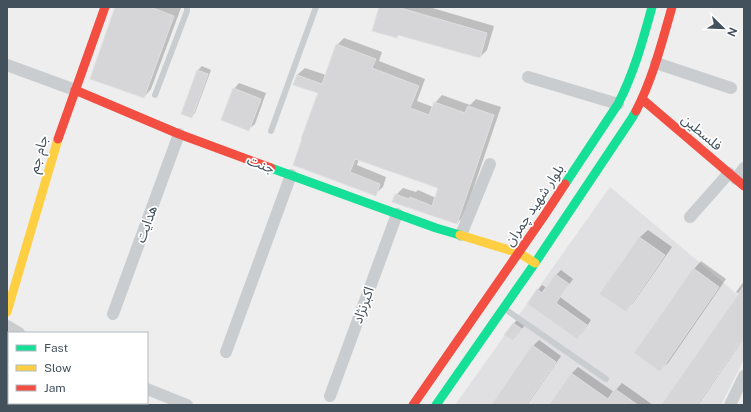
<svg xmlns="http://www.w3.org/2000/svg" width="751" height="412" font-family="'Public Sans','Noto Sans Arabic',sans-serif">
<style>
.education{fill:#e0dfe1}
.shadow{fill:#0003}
.building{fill:#d6d6d9;stroke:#e0e0e1}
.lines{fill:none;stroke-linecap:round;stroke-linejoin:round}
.lane{stroke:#cacdcf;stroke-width:6}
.street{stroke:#cacdcf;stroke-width:12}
.fast{stroke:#16e098;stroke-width:9}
.slow{stroke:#ffcf43;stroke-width:9}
.jam{stroke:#f24e42;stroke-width:9}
.labels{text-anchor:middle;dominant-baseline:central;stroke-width:3.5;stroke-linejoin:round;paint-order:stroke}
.street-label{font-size:14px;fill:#43515d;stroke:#fff}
</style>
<rect width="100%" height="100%" fill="#efeeee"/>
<path class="education" d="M 610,187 L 744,300 L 744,359 L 721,405 L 455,405 Z"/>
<path class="shadow" d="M 115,7 L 178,7 L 181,8 L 151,89 L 144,97 Z
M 380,7 L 429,7 L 494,26 L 487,50 L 480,57 L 399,34 L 396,37 Z
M 344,38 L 382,52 L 379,61 L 425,79 L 417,101 L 433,107 L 435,103 L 442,95 L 470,105 L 476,99 L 501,107 L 464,216 L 457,223 L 396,195 L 403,188 L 416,192 L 418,190 L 436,198 L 439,188 L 359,159 L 357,165 L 386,177 L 383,187 L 375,194 L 294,164 L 319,93 L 297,75 L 305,68 L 326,75 L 337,45 Z
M 202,66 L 211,70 L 195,113 L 191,117 L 198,70 Z
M 239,83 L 266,93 L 255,124 L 249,129 L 234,89 Z
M 648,230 L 672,247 L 633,303 L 626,311 L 601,293 L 640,237 Z
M 701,261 L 726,279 L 668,363 L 660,370 L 694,269 Z
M 561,270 L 573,279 L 560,297 L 591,320 L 582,333 L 577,338 L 538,290 L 542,285 L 547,288 L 556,275 Z
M 744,281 L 744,338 L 698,405 L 662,405 L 739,294 L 736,292 Z
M 517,320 L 525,325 L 513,340 L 514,324 Z
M 539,340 L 561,356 L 527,405 L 492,405 L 533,346 Z
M 578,367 L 614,392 L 622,383 L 653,405 L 550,405 L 572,373 Z"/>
<path class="building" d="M 115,7 L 150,7 L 174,16 L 144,98 L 90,79 L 114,10 Z
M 379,7 L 397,7 L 487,33 L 480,58 L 398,35 L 397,38 L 372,31 Z
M 336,44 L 376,59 L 372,68 L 419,86 L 410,108 L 429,115 L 434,102 L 465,113 L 468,106 L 494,115 L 457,224 L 439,218 L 392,202 L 395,194 L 409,199 L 410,197 L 432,206 L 438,188 L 355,159 L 350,172 L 380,184 L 376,196 L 293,165 L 302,139 L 301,139 L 318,93 L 293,85 L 297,75 L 322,84 Z
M 197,70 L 208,74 L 192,118 L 181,114 Z
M 233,88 L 261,99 L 249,131 L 221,120 Z
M 639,237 L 665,255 L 626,312 L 599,294 Z
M 693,268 L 719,287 L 660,372 L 634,353 Z
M 555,274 L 569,284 L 556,303 L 587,325 L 577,339 L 527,304 L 537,289 L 542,293 Z
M 744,286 L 744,337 L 697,405 L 661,405 Z
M 513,323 L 522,329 L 513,341 L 504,335 Z
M 532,345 L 556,362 L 526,405 L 491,405 Z
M 571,373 L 608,399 L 615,389 L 638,405 L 549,405 Z"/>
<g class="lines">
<path class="lane" d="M 155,95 L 187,11 L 187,7
M 271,131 L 316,7
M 505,309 L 606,379"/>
<path class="street" d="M 656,63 L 731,88
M 7,65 L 75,90
M 528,77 L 618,104
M 736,179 L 744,168
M 690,217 L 729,173
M 461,235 L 490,164
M 113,314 L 179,134
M 7,326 L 19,333
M 226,352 L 291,175
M 147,389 L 187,405
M 330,396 L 397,214
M 730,405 L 744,376"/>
<path class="fast" d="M 271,168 L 436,228 L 460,235
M 565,184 L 618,104 C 634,73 643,40 652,7
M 436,405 L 535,263 L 632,118 L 636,111"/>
<path class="slow" d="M 460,235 L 519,253 L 535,263
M 7,312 L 58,139"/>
<path class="jam" d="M 75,90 L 179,134 L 271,168
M 642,99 L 744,186
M 636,111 C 653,78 662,42 672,7
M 58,139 L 105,7
M 413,405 L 544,216 L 565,184"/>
</g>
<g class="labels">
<g class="street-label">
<text transform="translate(702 132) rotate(40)">فلسطین</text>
<text transform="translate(38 154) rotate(-74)">جام جم</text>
<text transform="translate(261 164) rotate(20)">جنت</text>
<text transform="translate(534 205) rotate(-56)">بلوار شهید چمران</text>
<text transform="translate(146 224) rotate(-70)">هدایت</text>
<text transform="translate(363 305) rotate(-70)">اکبرنژاد</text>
</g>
</g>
<rect width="751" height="412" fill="none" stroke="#43515d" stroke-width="16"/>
<rect x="8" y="332" width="140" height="72" fill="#ffffff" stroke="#b4b9be"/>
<rect x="16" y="345" width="20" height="6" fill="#16e098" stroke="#b4b9be"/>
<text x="44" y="352" font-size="12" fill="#43515d">Fast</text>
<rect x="16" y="365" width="20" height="6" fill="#ffcf43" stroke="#b4b9be"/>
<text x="44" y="372" font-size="12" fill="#43515d">Slow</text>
<rect x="16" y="385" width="20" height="6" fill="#f24e42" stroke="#b4b9be"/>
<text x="44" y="392" font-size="12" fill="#43515d">Jam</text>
<g transform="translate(723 28) rotate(113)" stroke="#ffffff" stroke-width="3" paint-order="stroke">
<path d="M0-3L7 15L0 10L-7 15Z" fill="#43515d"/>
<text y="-6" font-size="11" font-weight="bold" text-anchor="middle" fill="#43515d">N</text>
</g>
</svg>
